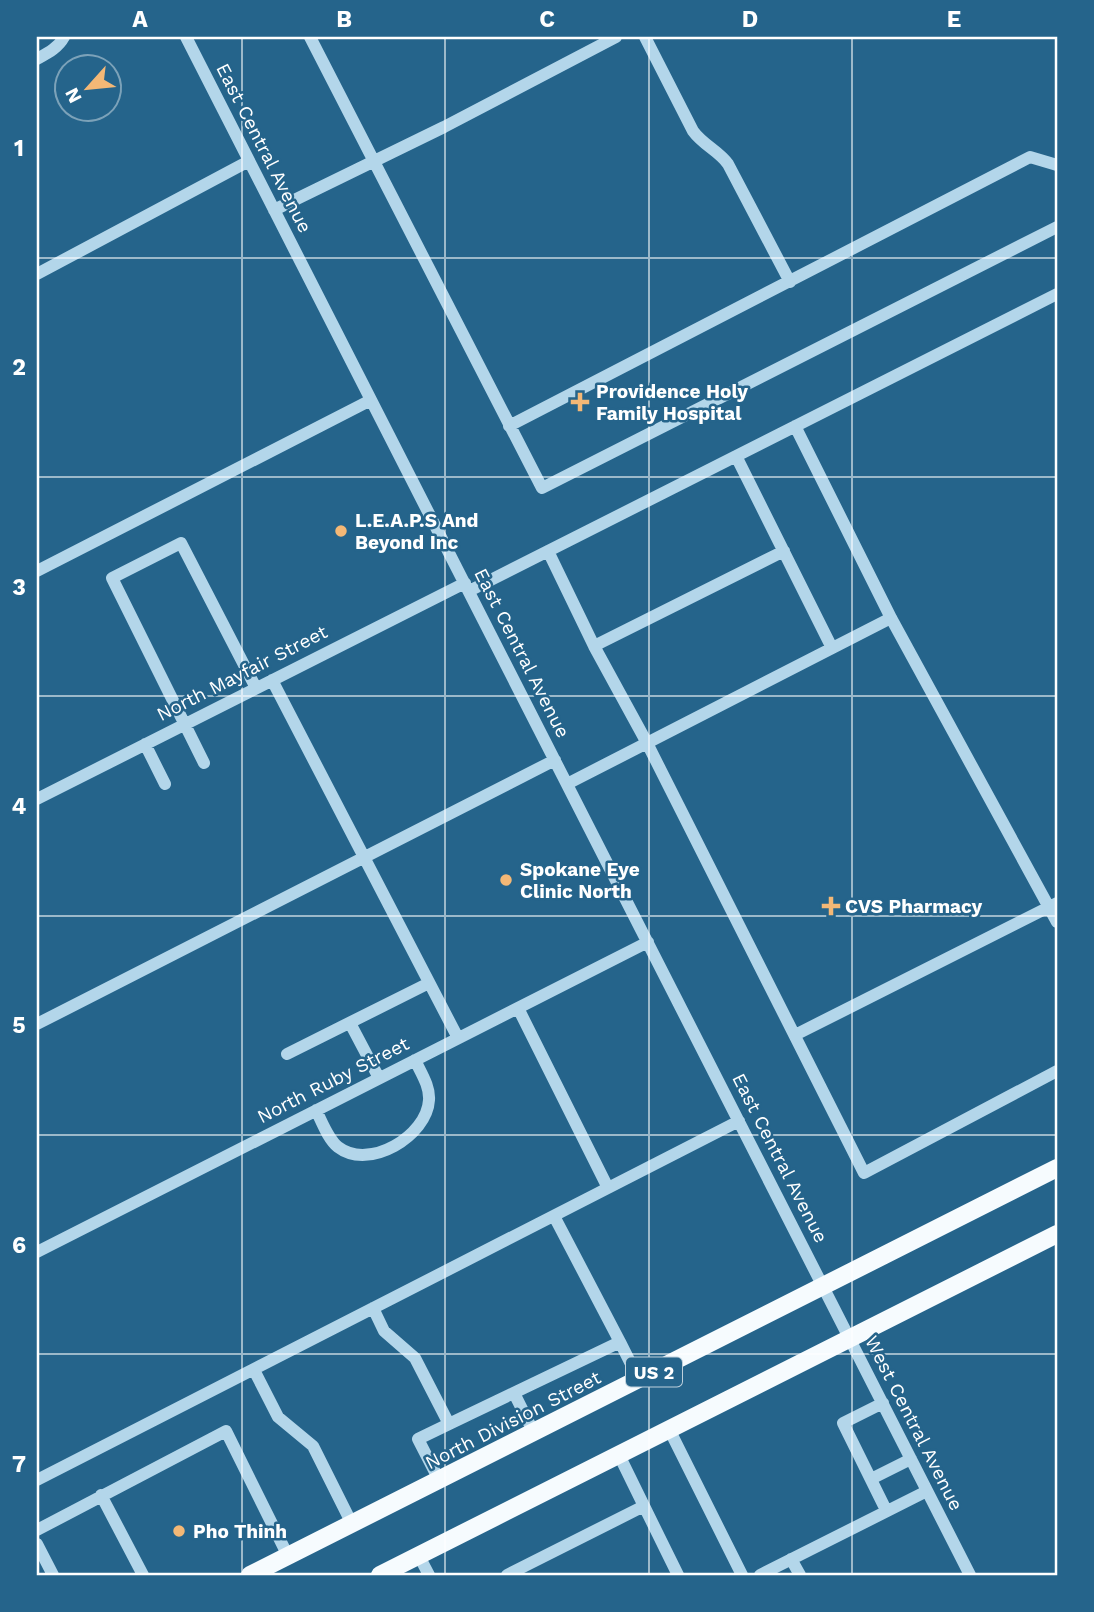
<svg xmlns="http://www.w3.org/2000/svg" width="1094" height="1612" font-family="'Work Sans',sans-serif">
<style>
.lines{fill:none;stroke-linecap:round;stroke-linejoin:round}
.minor{stroke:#b3d6ea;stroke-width:12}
.major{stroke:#f6fbfe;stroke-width:18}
.grid{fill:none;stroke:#fff;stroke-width:2;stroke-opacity:0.55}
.poi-dot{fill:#f4b876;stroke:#25648b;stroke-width:2.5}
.labels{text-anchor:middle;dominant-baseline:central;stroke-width:5;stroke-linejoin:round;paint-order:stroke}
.shield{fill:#25648b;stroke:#bed0dc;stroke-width:2}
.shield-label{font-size:18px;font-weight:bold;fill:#fff}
.street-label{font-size:19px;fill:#fff;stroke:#25648b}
.poi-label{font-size:19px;font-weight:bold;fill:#fff;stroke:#25648b;text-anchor:start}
.neatline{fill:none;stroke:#fff;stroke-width:2.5}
.grid-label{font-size:23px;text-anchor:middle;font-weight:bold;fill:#fff}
</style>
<rect width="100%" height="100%" fill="#25648b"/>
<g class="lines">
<path class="minor" d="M 186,37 L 970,1575
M 310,37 L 542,488 L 1057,227
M 645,37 L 693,131 C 703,145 719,151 728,164 L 790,282
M 37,59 C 48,53 58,48 64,37
M 274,210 L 444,127 L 616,37
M 37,274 L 249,161
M 509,426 L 1030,157 L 1057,165
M 795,426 L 891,618 L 1057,922
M 736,456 L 832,648
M 548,551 L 594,646 L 647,743 L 864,1173 L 1057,1071
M 37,571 L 371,400
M 469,591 L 1057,294
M 594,646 L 784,551
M 272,680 L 458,1038
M 145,744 L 165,784
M 204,763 L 112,578 L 181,543 L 256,688
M 567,784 L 891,618
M 37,799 L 465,583
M 518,1008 L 608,1188
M 350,1023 L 379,1078
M 37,1024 L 555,760
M 795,1035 L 1057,903
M 287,1054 L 429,983
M 316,1110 C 322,1122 328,1139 338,1147 C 369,1171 427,1136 429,1100 C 430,1086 421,1073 415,1060
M 37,1252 L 648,942
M 373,1308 L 384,1331 L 415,1358 L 449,1424 L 418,1439 L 439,1480
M 620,1342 L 639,1380
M 254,1370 L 278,1417 L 313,1446 L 352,1524
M 514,1393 L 534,1433
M 883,1403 L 843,1423 L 886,1510
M 449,1424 L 620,1342 L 554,1216
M 669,1429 L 742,1575
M 619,1455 L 644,1506
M 871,1479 L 911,1459
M 37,1480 L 739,1121
M 101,1495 L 143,1575
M 37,1530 L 226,1431 L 288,1556
M 37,1544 L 53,1575
M 419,1556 L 429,1575
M 791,1559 L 800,1575
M 507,1575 L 644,1506 L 678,1575
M 760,1575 L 927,1491"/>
<path class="major" d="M 250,1575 L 1057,1168
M 380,1575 L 1057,1234"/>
</g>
<path class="grid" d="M 242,37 L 242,1575M 445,37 L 445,1575M 649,37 L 649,1575M 852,37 L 852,1575M 37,258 L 1057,258M 37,477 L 1057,477M 37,696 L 1057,696M 37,916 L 1057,916M 37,1135 L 1057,1135M 37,1354 L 1057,1354"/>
<g class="poi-dot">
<path d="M576.5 391.5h7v7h7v7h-7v7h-7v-7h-7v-7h7z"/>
<circle cx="341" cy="531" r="7"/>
<circle cx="506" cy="880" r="7"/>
<path d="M827.5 895.5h7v7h7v7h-7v7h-7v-7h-7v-7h7z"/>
<circle cx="179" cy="1531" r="7"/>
</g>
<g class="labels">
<rect class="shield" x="626" y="1357.5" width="56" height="29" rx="5"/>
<g class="shield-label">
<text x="654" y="1372">US 2</text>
</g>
<g class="street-label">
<text transform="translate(264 148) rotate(63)">East Central Avenue</text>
<text transform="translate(522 653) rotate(63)">East Central Avenue</text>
<text transform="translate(242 673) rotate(-27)">North Mayfair Street</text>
<text transform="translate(333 1080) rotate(-27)">North Ruby Street</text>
<text transform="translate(780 1158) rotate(63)">East Central Avenue</text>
<text transform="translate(513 1420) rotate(-27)">North Division Street</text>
<text transform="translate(914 1423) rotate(63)">West Central Avenue</text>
</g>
<g class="poi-label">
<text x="596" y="391">Providence Holy<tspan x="596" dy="22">Family Hospital</tspan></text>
<text x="355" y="520">L.E.A.P.S And<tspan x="355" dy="22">Beyond Inc</tspan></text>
<text x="520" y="869">Spokane Eye<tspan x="520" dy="22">Clinic North</tspan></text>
<text x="845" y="906">CVS Pharmacy</text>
<text x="193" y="1531">Pho Thinh</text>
</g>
</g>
<rect width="1094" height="1612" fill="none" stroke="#25648b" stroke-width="77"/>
<g transform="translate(88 88) rotate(243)"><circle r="33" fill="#25648b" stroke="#7ca2b9" stroke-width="2"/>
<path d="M0-5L12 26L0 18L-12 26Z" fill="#f4b876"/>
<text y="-10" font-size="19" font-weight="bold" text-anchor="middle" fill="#ffffff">N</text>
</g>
<rect x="38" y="38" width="1018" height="1536" class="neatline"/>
<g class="grid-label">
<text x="140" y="27">A</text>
<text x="344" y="27">B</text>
<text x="547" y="27">C</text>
<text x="750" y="27">D</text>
<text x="954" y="27">E</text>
<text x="19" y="156">1</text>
<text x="19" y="375">2</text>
<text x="19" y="595">3</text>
<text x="19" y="814">4</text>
<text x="19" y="1033">5</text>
<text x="19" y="1253">6</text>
<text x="19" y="1472">7</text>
</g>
</svg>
